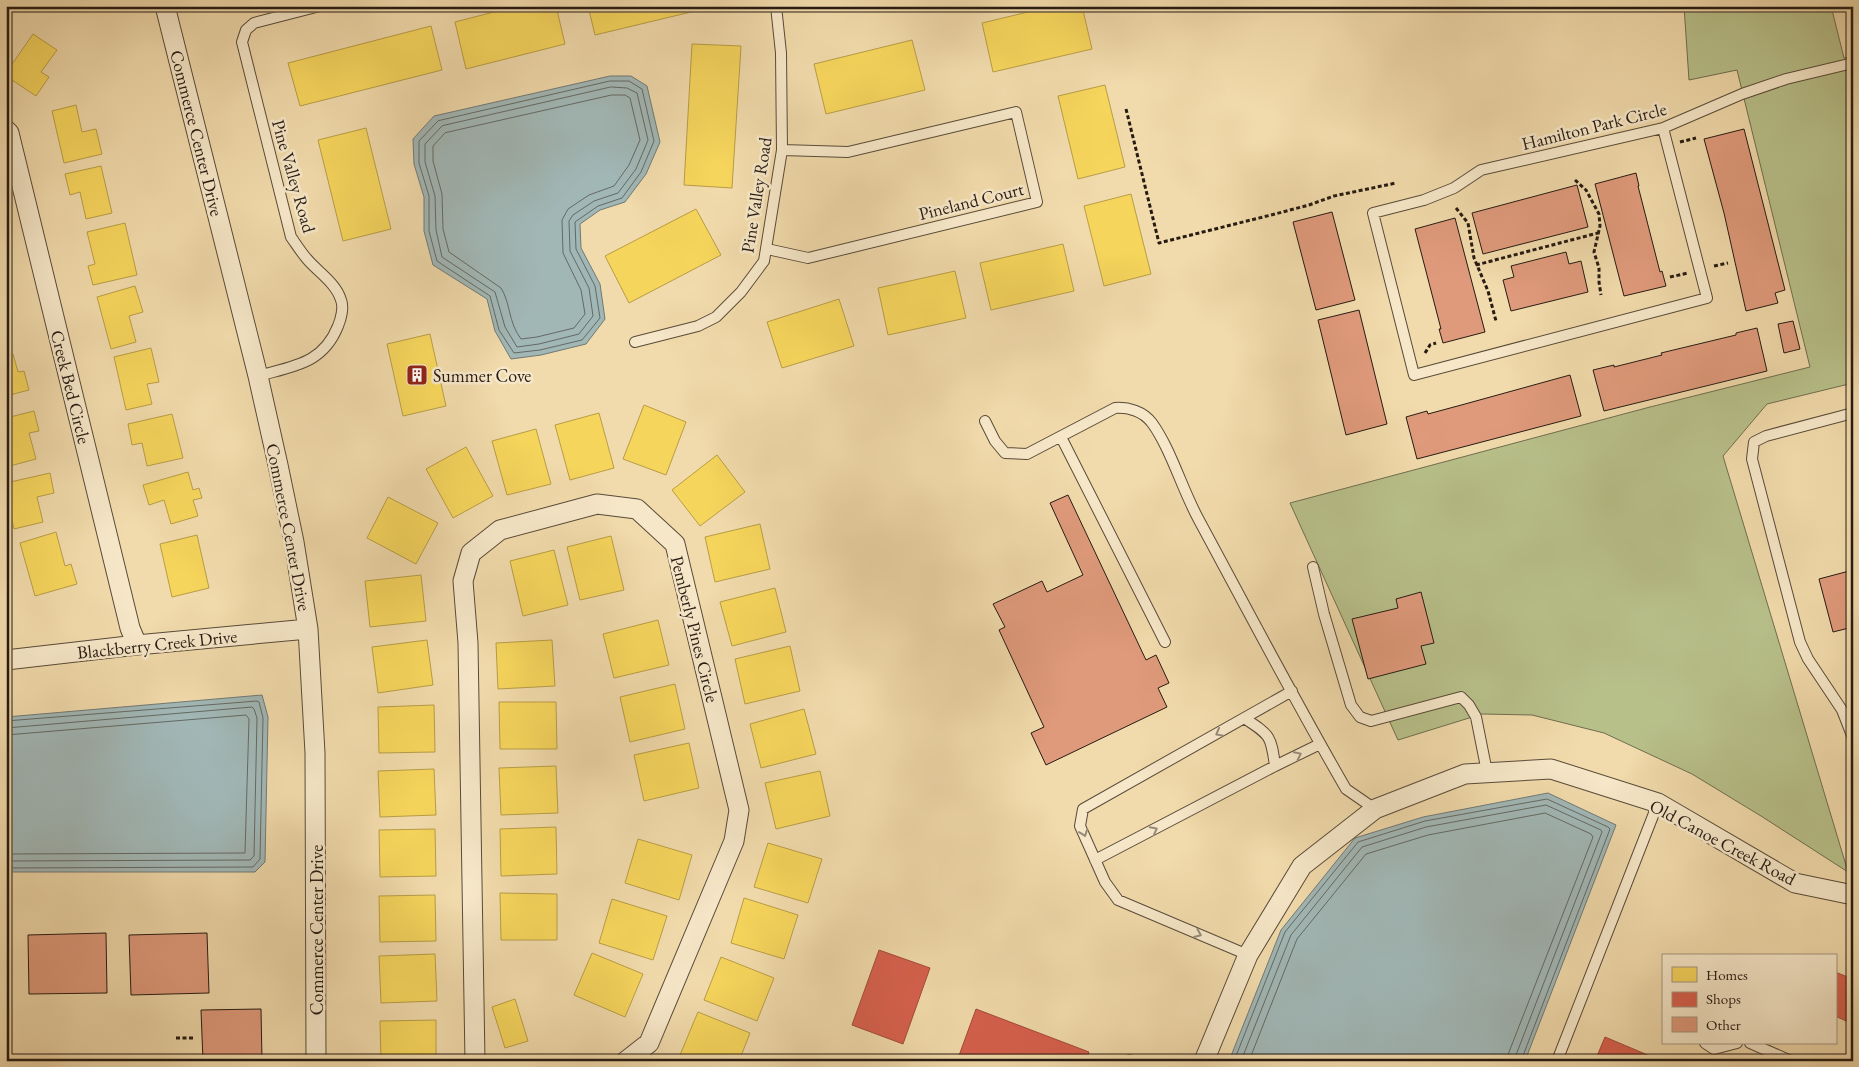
<svg xmlns="http://www.w3.org/2000/svg" width="1859" height="1067" font-family="'EB Garamond',serif">
<style>
.green{fill:#b8c08a;stroke:#6f6e4e}
.water{fill:#a1b7b6;stroke:#707975}
.homes{fill:#f6d55c;stroke:#b89d46}
.shops{fill:#d6604d;stroke:#a14b3c}
.lines{fill:none;stroke-linecap:round;stroke-linejoin:round}
.shore{stroke:#646964;stroke-width:1}
.building{fill:#df9a7b;stroke:#261b13}
.lane-casing{stroke:#594b39;stroke-width:12}
.street-casing{stroke:#594b39;stroke-width:21}
.path{stroke:#261b13;stroke-width:3;stroke-dasharray:4 2.5;stroke-linecap:butt}
.lane{stroke:#f6e7c8;stroke-width:10}
.street{stroke:#f6e7c8;stroke-width:19}
.oneway{stroke:#988b77}
.labels{text-anchor:middle;dominant-baseline:central;stroke-width:5;stroke-linejoin:round;paint-order:stroke}
.street-label{font-size:18px;fill:#261b13;stroke:#f6e7c8}
.poi-label{font-size:18px;fill:#261b13;stroke:#f6e7c8;text-anchor:start}
</style>
<rect width="100%" height="100%" fill="#f1daab"/>
<filter id="stains"><feTurbulence type="fractalNoise" baseFrequency=".004" numOctaves="4"/><feColorMatrix values="0 0 0 0 .2 0 0 0 0 .09 0 0 0 0 .02 0 0 0 .5 -.17"/></filter>
<radialGradient id="worn" r=".72"><stop offset=".6" stop-color="#630" stop-opacity="0"/><stop offset="1" stop-color="#630" stop-opacity=".3"/></radialGradient>
<path class="green" d="M 1684,6 L 1831,6 L 1844,58 L 1853,56 L 1853,383 L 1767,404 L 1723,456 L 1848,872 L 1761,816 L 1692,774 L 1604,733 L 1532,715 L 1482,714 L 1398,740 L 1290,503 L 1650,407 L 1810,367 L 1737,70 L 1689,80 Z"/>
<path class="water" d="M 610,76 L 631,76 L 647,86 L 660,142 L 646,174 L 625,202 L 600,210 L 580,224 L 581,248 L 600,284 L 605,319 L 586,344 L 541,355 L 511,359 L 495,331 L 487,299 L 433,265 L 424,231 L 424,197 L 414,164 L 413,139 L 434,116 Z
M 262,695 L 268,717 L 265,862 L 255,872 L 6,872 L 6,717 Z
M 1548,793 L 1616,825 L 1525,1061 L 1229,1061 L 1281,930 L 1355,838 L 1423,817 Z"/>
<path class="homes" d="M 517,6 L 556,6 L 565,44 L 466,69 L 455,22 Z
M 588,6 L 716,6 L 595,35 Z
M 1053,6 L 1082,6 L 1092,49 L 993,72 L 982,23 Z
M 431,26 L 442,70 L 300,106 L 288,63 Z
M 33,34 L 57,50 L 41,72 L 49,77 L 36,96 L 6,76 L 6,73 Z
M 912,40 L 925,90 L 826,114 L 814,64 Z
M 692,44 L 741,46 L 732,188 L 684,185 Z
M 1105,85 L 1125,167 L 1078,179 L 1058,96 Z
M 76,105 L 82,132 L 96,129 L 102,154 L 64,163 L 52,111 Z
M 366,128 L 391,229 L 343,241 L 318,140 Z
M 101,166 L 112,213 L 86,219 L 80,192 L 70,195 L 65,174 Z
M 1131,194 L 1151,274 L 1104,286 L 1084,206 Z
M 696,209 L 721,255 L 629,303 L 605,256 Z
M 125,223 L 137,275 L 93,285 L 88,266 L 95,264 L 87,232 Z
M 1063,244 L 1074,291 L 991,310 L 980,263 Z
M 955,271 L 966,318 L 888,335 L 878,288 Z
M 135,286 L 143,312 L 129,316 L 136,342 L 111,349 L 97,297 Z
M 839,299 L 854,346 L 782,368 L 767,322 Z
M 430,334 L 446,406 L 403,416 L 387,344 Z
M 151,348 L 159,382 L 147,384 L 152,404 L 126,410 L 114,357 Z
M 13,354 L 18,372 L 24,371 L 29,390 L 6,396 L 6,356 Z
M 644,405 L 686,422 L 666,475 L 623,459 Z
M 34,411 L 39,431 L 29,433 L 36,459 L 6,467 L 6,418 Z
M 599,413 L 614,468 L 570,480 L 555,425 Z
M 172,414 L 183,458 L 147,466 L 142,443 L 132,445 L 128,424 Z
M 536,429 L 551,484 L 507,495 L 492,441 Z
M 466,447 L 493,496 L 453,518 L 426,469 Z
M 717,455 L 745,492 L 700,526 L 672,490 Z
M 188,472 L 193,490 L 199,488 L 202,498 L 193,500 L 198,516 L 171,524 L 164,500 L 149,505 L 143,485 Z
M 50,473 L 54,493 L 37,497 L 43,522 L 14,529 L 6,495 L 6,483 Z
M 388,497 L 438,523 L 416,564 L 367,538 Z
M 760,524 L 770,569 L 715,582 L 705,537 Z
M 56,532 L 65,566 L 71,564 L 77,584 L 35,596 L 20,543 Z
M 197,535 L 209,588 L 172,597 L 160,544 Z
M 611,536 L 624,590 L 580,600 L 567,547 Z
M 554,550 L 568,605 L 523,616 L 510,561 Z
M 421,575 L 426,621 L 370,627 L 365,581 Z
M 775,588 L 786,632 L 732,646 L 720,602 Z
M 658,620 L 669,665 L 614,678 L 603,634 Z
M 427,640 L 433,685 L 378,693 L 372,647 Z
M 552,640 L 555,686 L 498,689 L 496,643 Z
M 790,646 L 800,691 L 745,704 L 735,659 Z
M 675,684 L 685,729 L 630,742 L 620,697 Z
M 499,702 L 556,702 L 557,749 L 500,749 Z
M 434,705 L 435,752 L 379,753 L 378,707 Z
M 804,709 L 816,754 L 761,768 L 750,724 Z
M 689,743 L 699,788 L 644,801 L 634,755 Z
M 556,766 L 558,813 L 501,815 L 499,768 Z
M 434,769 L 436,815 L 380,817 L 378,771 Z
M 820,771 L 830,816 L 776,829 L 765,783 Z
M 556,827 L 557,874 L 501,876 L 500,829 Z
M 435,829 L 436,876 L 380,877 L 379,830 Z
M 638,839 L 692,855 L 679,900 L 625,883 Z
M 768,843 L 822,859 L 808,903 L 754,887 Z
M 500,893 L 557,894 L 557,940 L 501,940 Z
M 435,895 L 436,941 L 380,942 L 379,896 Z
M 744,898 L 798,915 L 784,959 L 731,943 Z
M 612,899 L 667,916 L 653,960 L 599,943 Z
M 592,953 L 643,974 L 625,1017 L 574,995 Z
M 435,954 L 437,1001 L 381,1003 L 379,956 Z
M 721,957 L 774,978 L 757,1021 L 704,1000 Z
M 515,999 L 528,1041 L 505,1048 L 492,1007 Z
M 698,1012 L 750,1033 L 739,1061 L 694,1061 L 680,1055 Z
M 436,1020 L 436,1061 L 381,1061 L 380,1021 Z"/>
<path class="shops" d="M 879,950 L 930,968 L 903,1044 L 852,1025 Z
M 1835,972 L 1853,979 L 1853,1024 L 1835,1016 Z
M 976,1009 L 1089,1052 L 1086,1061 L 957,1061 Z
M 1605,1037 L 1662,1061 L 1595,1061 Z"/>
<g class="lines">
<path class="shore" d="M 610,81 L 629,81 L 642,89 L 654,141 L 641,172 L 622,198 L 598,206 L 575,222 L 576,249 L 595,286 L 600,318 L 582,340 L 540,350 L 514,353 L 499,330 L 490,296 L 437,261 L 429,231 L 429,196 L 419,163 L 419,141 L 438,121 Z
M 611,87 L 627,88 L 637,93 L 648,140 L 636,169 L 618,193 L 594,201 L 573,215 L 569,221 L 570,251 L 589,288 L 593,316 L 579,334 L 539,344 L 517,347 L 505,327 L 495,292 L 442,257 L 436,230 L 435,196 L 425,162 L 425,144 L 442,126 Z
M 612,95 L 625,95 L 630,98 L 640,140 L 629,165 L 614,186 L 589,195 L 568,209 L 562,220 L 563,253 L 581,290 L 585,314 L 574,328 L 537,337 L 521,339 C 508,322 511,304 501,288 L 449,252 L 443,229 L 442,194 L 433,161 L 433,146 L 445,133 Z
M 6,721 L 257,701 L 259,702 L 263,718 L 260,859 L 253,867 L 6,868
M 6,728 L 252,707 L 254,709 L 257,718 L 254,856 L 250,860 L 6,861
M 6,735 L 246,715 L 249,719 L 245,853 L 6,854
M 1234,1061 L 1285,932 L 1358,842 L 1425,821 L 1547,799 L 1608,827 L 1610,829 L 1521,1061
M 1241,1061 L 1291,935 L 1362,847 L 1426,827 L 1546,805 L 1601,830 L 1602,832 L 1516,1055 L 1515,1061
M 1249,1061 L 1297,939 L 1366,854 L 1428,835 L 1545,813 L 1591,834 L 1593,837 L 1509,1052 L 1507,1061"/>
</g>
<path class="building" d="M 1744,129 L 1785,290 L 1775,293 L 1778,303 L 1746,311 L 1724,213 L 1704,139 Z
M 1636,173 L 1639,186 L 1638,186 L 1660,272 L 1662,271 L 1666,286 L 1624,296 L 1595,184 Z
M 1577,185 L 1588,227 L 1483,254 L 1472,213 Z
M 1332,212 L 1355,300 L 1316,310 L 1293,222 Z
M 1455,218 L 1485,332 L 1443,343 L 1439,329 L 1441,329 L 1415,229 Z
M 1566,252 L 1569,264 L 1581,261 L 1588,292 L 1511,311 L 1503,280 L 1514,277 L 1511,266 Z
M 1359,310 L 1387,424 L 1346,435 L 1318,320 Z
M 1793,321 L 1800,349 L 1784,353 L 1778,324 Z
M 1757,328 L 1767,371 L 1604,411 L 1593,370 L 1614,365 L 1614,367 L 1662,355 L 1661,353 L 1736,335 L 1736,333 Z
M 1570,375 L 1581,416 L 1417,459 L 1406,417 L 1427,411 L 1428,414 L 1465,404 Z
M 1068,495 L 1146,660 L 1156,655 L 1169,683 L 1158,688 L 1167,707 L 1046,765 L 1031,733 L 1044,727 L 999,630 L 1005,627 L 993,604 L 1042,581 L 1047,592 L 1083,575 L 1050,503 Z
M 1853,570 L 1853,627 L 1833,632 L 1819,579 Z
M 1421,592 L 1434,643 L 1421,646 L 1426,664 L 1368,679 L 1352,619 L 1398,608 L 1396,599 Z
M 106,933 L 107,993 L 29,994 L 28,935 Z
M 207,933 L 209,993 L 131,995 L 129,935 Z
M 261,1009 L 262,1061 L 203,1061 L 201,1010 Z"/>
<g class="lines">
<g class="lane-casing">
<path id="lane" d="M 1663,128 L 1707,298 L 1414,375 L 1373,213 L 1424,200 L 1454,188 L 1481,170 L 1663,128 L 1742,94 L 1786,79 L 1853,63
M 767,249 L 808,258 L 1037,202 L 1016,112 L 848,152 L 782,150
M 635,342 L 698,326 L 716,317 L 741,292 L 764,261 L 782,150 L 781,53 L 776,6
M 258,376 C 293,366 323,364 338,326 C 341,319 344,307 341,300 C 336,283 318,272 307,259 C 301,252 296,244 291,237 L 242,42 L 246,30 L 254,23 L 320,6
M 1853,413 L 1766,436 L 1754,442 L 1752,459 L 1800,642 L 1808,659 L 1842,710 L 1853,738
M 985,421 L 995,441 L 1005,453 L 1027,454 L 1115,408 C 1128,407 1143,411 1152,423 C 1171,449 1183,492 1200,522 C 1248,611 1295,701 1346,789 L 1375,809
M 1061,437 L 1165,642
M 1313,567 L 1324,614 L 1351,705 L 1360,717 L 1371,721 L 1461,697 L 1469,705 L 1476,717 L 1487,772
M 1275,766 L 1320,744
M 1095,860 L 1275,766 C 1271,735 1270,735 1244,718
M 1248,955 L 1118,900 L 1105,882 L 1080,826 L 1083,809 L 1292,691
M 1705,1043 L 1714,1049 L 1737,1043
M 1750,1043 L 1791,1061
M 1129,1060 L 1132,1061
M 1557,1061 L 1658,803"/>
</g>
<g class="street-casing">
<path id="street" d="M 165,6 L 258,376 L 278,465 L 294,542 L 308,629 L 315,753 L 316,1061
M 6,130 L 9,133 L 130,628 L 137,645
M 6,660 L 137,645 L 308,629
M 475,1061 L 468,643 L 463,581 L 471,553 L 500,530 L 597,504 L 637,509 L 675,544 L 739,810 L 734,841 L 649,1043 L 626,1061
M 1204,1061 L 1248,955 L 1302,866 L 1375,809 L 1465,774 L 1551,769 L 1658,803 L 1795,883 L 1853,895"/>
</g>
<path class="path" d="M 1126,109 L 1159,243 L 1275,214 L 1309,205 L 1334,196 L 1396,183
M 1680,142 L 1696,138
M 1575,180 L 1586,190 L 1599,214 L 1600,226 L 1594,252 L 1599,268 L 1599,282 L 1601,295
M 1456,208 L 1468,223 L 1474,258 L 1488,291 L 1496,321
M 1476,265 L 1598,233
M 1714,266 L 1728,263
M 1670,277 L 1688,273
M 1425,353 L 1430,345 L 1436,343
M 176,1038 L 195,1038"/>
<use href="#lane" class="lane"/>
<use href="#street" class="street"/>
</g>
<defs><path id="oneway-chevron" d="M-2-3.5L2.5 0L-2 3.5" fill="none" stroke-width="1.6" stroke-linecap="round" stroke-linejoin="round" transform="scale(1.25)"/></defs>
<g class="oneway">
<use href="#oneway-chevron" transform="translate(1219 733) rotate(151)"/>
<use href="#oneway-chevron" transform="translate(1298 755) rotate(-26)"/>
<use href="#oneway-chevron" transform="translate(1154 830) rotate(-28)"/>
<use href="#oneway-chevron" transform="translate(1084 833) rotate(70)"/>
<use href="#oneway-chevron" transform="translate(1198 934) rotate(23)"/>
</g>
<defs>
<g id="building-square" transform="scale(1.125)"><rect x="-9" y="-9" width="18" height="18" rx="4" fill="#8f2418" stroke="#f6e7c8"/><path d="M-4-6H4V6H1V3H-1V6H-4ZM-2.5-4.3h1.7v1.8h-1.7ZM.8-4.3h1.7v1.8H.8ZM-2.5-1h1.7V.8h-1.7ZM.8-1h1.7V.8H.8Z" fill="#fff"/></g>
</defs>
<g fill-rule="evenodd">
<use href="#building-square" x="417" y="375"/>
</g>
<g class="labels">
<g class="street-label">
<text transform="translate(1594 126) rotate(-14)">Hamilton Park Circle</text>
<text transform="translate(197 133) rotate(76)">Commerce Center Drive</text>
<text transform="translate(294 176) rotate(74)">Pine Valley Road</text>
<text transform="translate(756 195) rotate(-81)">Pine Valley Road</text>
<text transform="translate(971 201) rotate(-14)">Pineland Court</text>
<text transform="translate(71 387) rotate(76)">Creek Bed Circle</text>
<text transform="translate(289 527) rotate(79)">Commerce Center Drive</text>
<text transform="translate(695 629) rotate(76)">Pemberly Pines Circle</text>
<text transform="translate(157 644) rotate(-6)">Blackberry Creek Drive</text>
<text transform="translate(1723 842) rotate(28)">Old Canoe Creek Road</text>
<text transform="translate(316 930) rotate(-90)">Commerce Center Drive</text>
</g>
<g class="poi-label">
<text x="433" y="375">Summer Cove</text>
</g>
</g>
<rect width="1859" height="1067" fill="none" stroke="#f1daab" stroke-width="25"/>
<rect x="8" y="8" width="1844" height="1052" fill="none" stroke="#261b13" stroke-width="2.5"/>
<rect x="12" y="12" width="1834" height="1042" fill="none" stroke="#261b13"/>
<rect x="1662" y="954" width="175" height="90" fill="#f6e7c8" stroke="#a39580"/>
<rect x="1672" y="967" width="25" height="15" fill="#f6d55c" stroke="#a39580"/>
<text x="1706" y="980" font-size="15" fill="#261b13">Homes</text>
<rect x="1672" y="992" width="25" height="15" fill="#d6604d" stroke="#a39580"/>
<text x="1706" y="1004" font-size="15" fill="#261b13">Shops</text>
<rect x="1672" y="1017" width="25" height="15" fill="#df9a7b" stroke="#a39580"/>
<text x="1706" y="1030" font-size="15" fill="#261b13">Other</text>
<rect width="100%" height="100%" filter="url(#stains)"/>
<rect width="100%" height="100%" fill="url(#worn)"/>
</svg>
